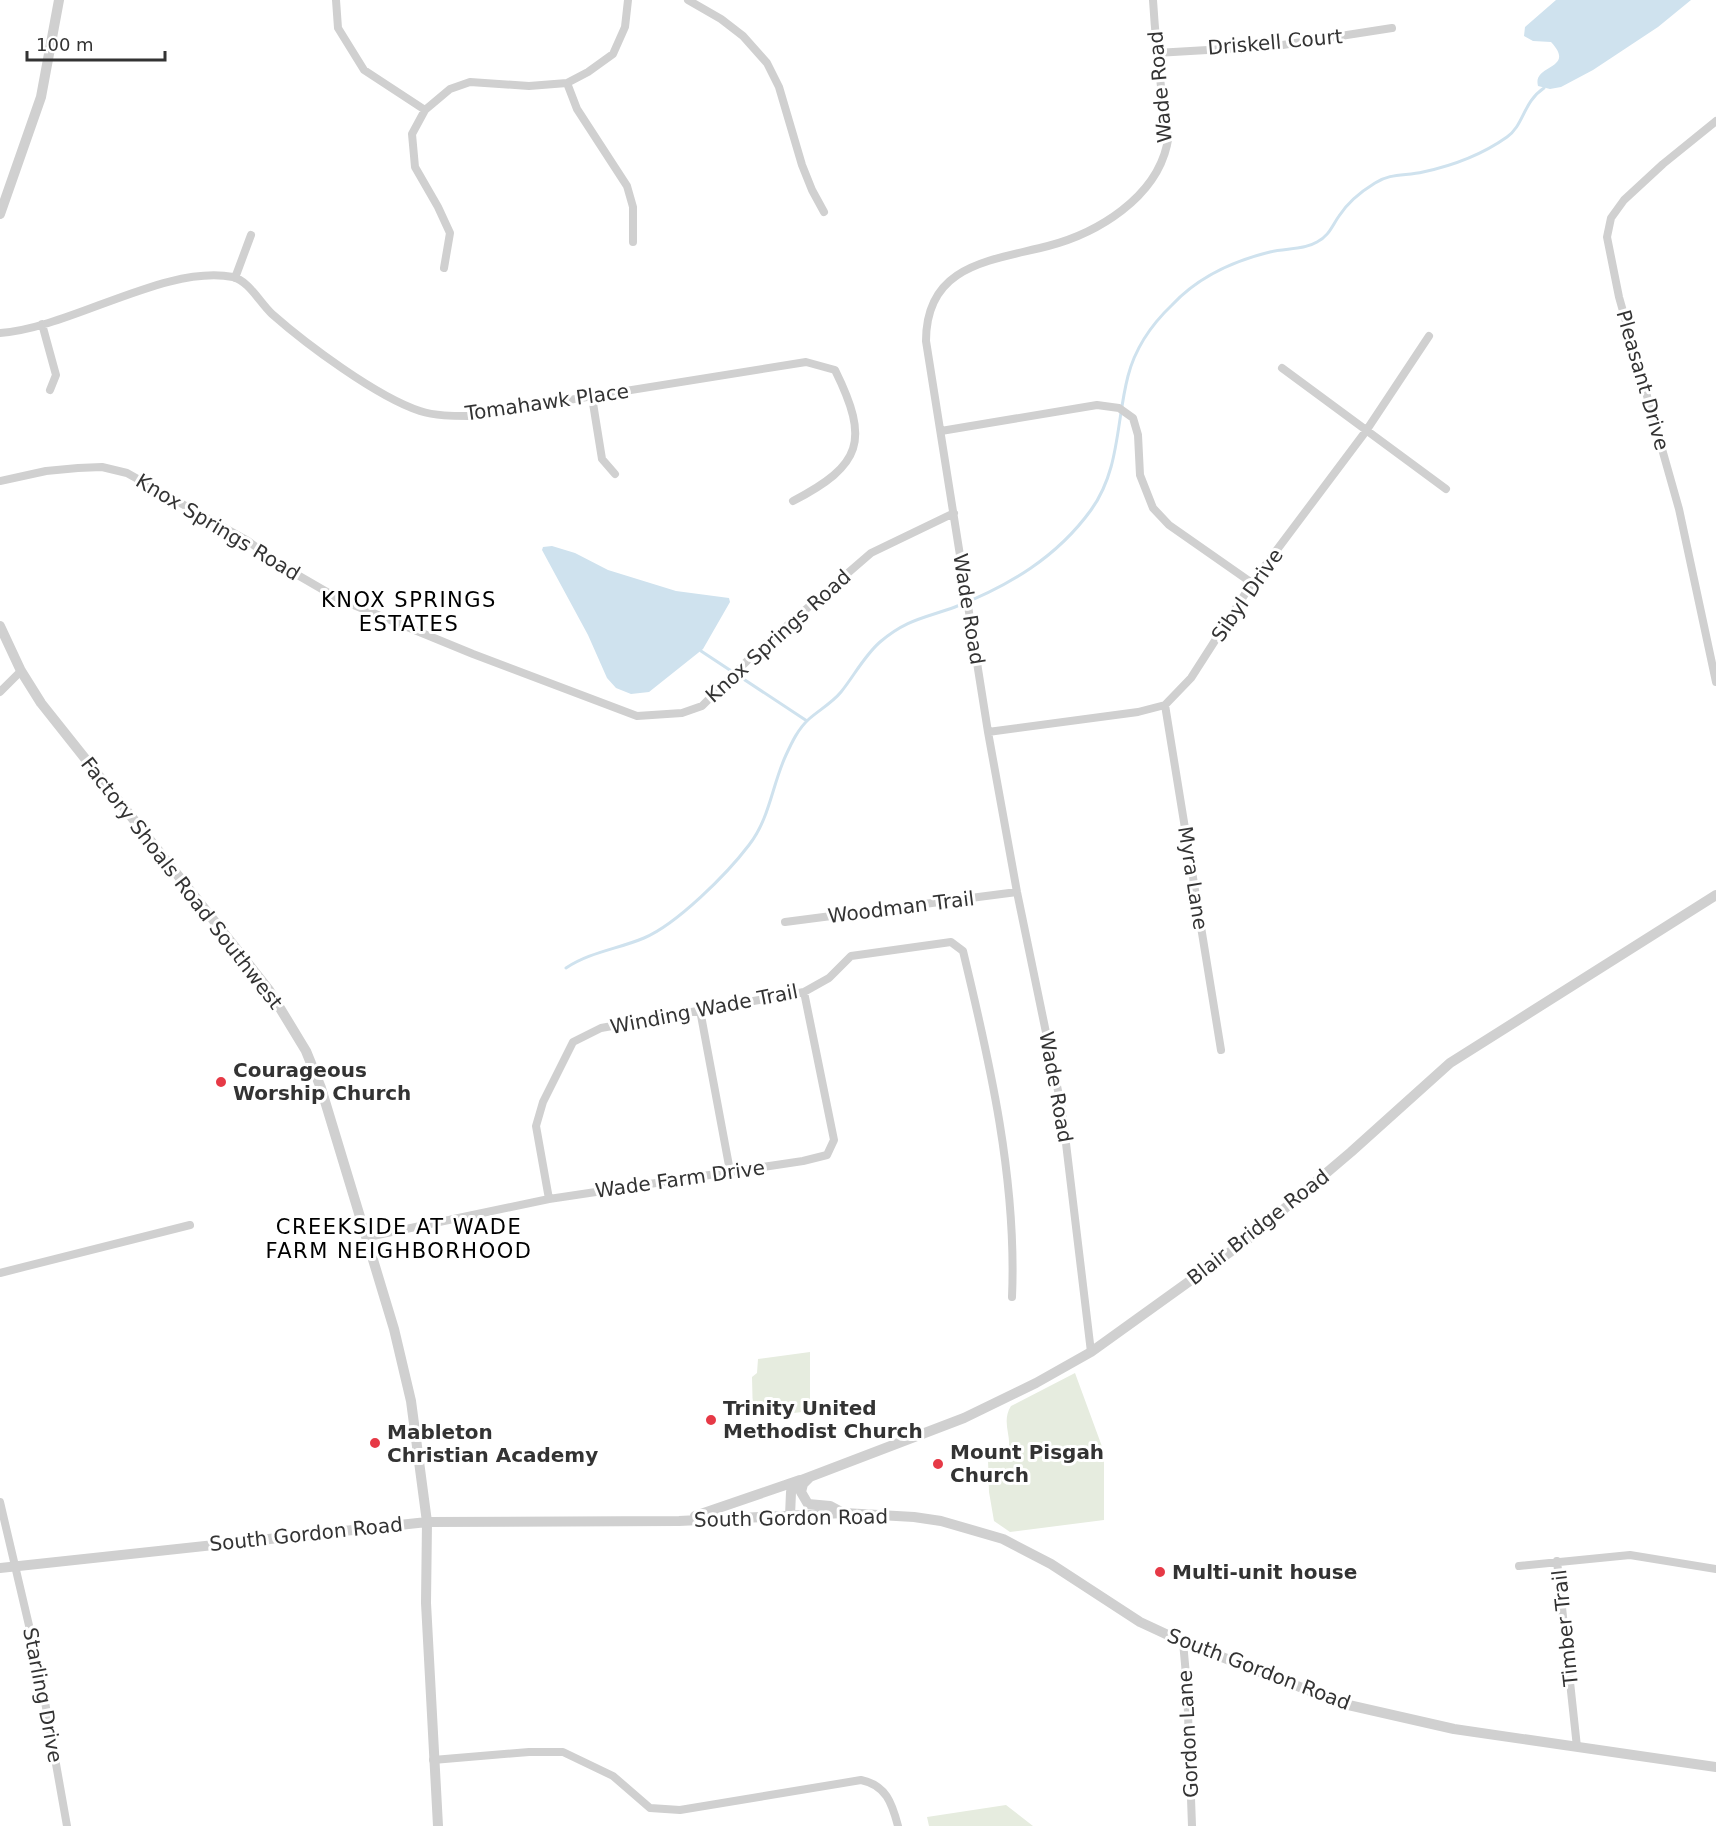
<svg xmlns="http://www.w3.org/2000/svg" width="1716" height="1826" font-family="'DejaVu Sans',sans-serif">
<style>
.green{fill:#e6ecdf}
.water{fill:#cfe2ee}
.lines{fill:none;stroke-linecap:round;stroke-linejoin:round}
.stream{stroke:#cfe2ee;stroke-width:3}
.minor{stroke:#d0d0d0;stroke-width:8}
.tertiary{stroke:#d0d0d0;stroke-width:10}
.poi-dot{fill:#e63946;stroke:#fff;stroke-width:2}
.labels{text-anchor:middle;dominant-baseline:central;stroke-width:6;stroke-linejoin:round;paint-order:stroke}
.street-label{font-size:20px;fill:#333;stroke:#fff}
.poi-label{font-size:20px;font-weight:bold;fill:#333;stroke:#fff;text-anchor:start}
.neighbourhood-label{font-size:21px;letter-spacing:1.5px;fill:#000;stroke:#fff}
</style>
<rect width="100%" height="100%" fill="#fff"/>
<path class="green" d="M 810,1352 L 810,1411 L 753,1418 L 752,1377 L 757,1373 L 758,1359 Z
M 1075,1373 L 1104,1452 L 1104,1520 L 1010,1532 L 994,1521 L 989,1492 L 988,1460 C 1028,1453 996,1429 1011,1406 Z
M 1006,1805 L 1033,1826 L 929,1826 L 927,1817 Z"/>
<path class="water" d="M 1556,0 L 1691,0 L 1658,27 L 1593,70 L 1561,87 L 1550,89 L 1538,86 C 1532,64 1577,70 1551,42 L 1533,41 L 1524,36 L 1525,27 Z
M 552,546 L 575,553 L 608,570 L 676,591 L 729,598 L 730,602 L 703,649 L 649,692 L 631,694 L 616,688 L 607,678 L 588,635 L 542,550 L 543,547 Z"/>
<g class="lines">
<path class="stream" d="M 701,651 L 807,721
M 566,968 C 590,952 618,949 644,938 C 677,924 727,874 749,845 C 770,818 772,785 786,755 C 792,742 798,729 809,719 C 819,710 832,703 841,692 C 854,676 864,656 880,642 C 907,619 925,618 955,607 C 1009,586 1057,557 1091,510 C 1120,470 1116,422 1128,376 C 1135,349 1152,324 1172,305 C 1198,277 1233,261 1270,252 C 1285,248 1304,250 1317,242 C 1329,236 1332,226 1339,216 C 1348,202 1362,191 1375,183 C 1390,173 1406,176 1423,172 C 1451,166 1483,154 1507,137 C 1524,125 1523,102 1544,88"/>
<path class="minor" d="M 336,0 L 338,28 L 364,70 L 425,110
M 688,0 L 721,19 L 743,36 L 767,63 L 779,87 L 802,165 L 812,190 L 824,212
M 1156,53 L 1276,46 L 1392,28
M 567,83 L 577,109 L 627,186 L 633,207 L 633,242
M 1716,121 L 1663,164 L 1624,200 L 1611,218 L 1607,237 L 1619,297 L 1679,509 L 1716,682
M 444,268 L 450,233 L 438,207 L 415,167 L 412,134 L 425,110 L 450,89 L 470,82 L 529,86 L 567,83 L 588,72 L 613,54 L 625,27 L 628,0
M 235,278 L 251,235
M 42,324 L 56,375 L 50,390
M 0,333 C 71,328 165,264 233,277 C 249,281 260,303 272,314 C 306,344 377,397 420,411 C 435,416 453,416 469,416 L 806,362 L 835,370 C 870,441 862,465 793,501
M 1282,368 L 1446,489
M 592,397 L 602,459 L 615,474
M 941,431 L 1097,405 L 1119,408 L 1133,418 L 1138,435 L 1140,475 L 1153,508 L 1169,525 L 1252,583
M 0,481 L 46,471 L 78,468 L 102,467 L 127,473 L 248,541 L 282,566 L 339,599 L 473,654 L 637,716 L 682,713 L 702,706 L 753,655 L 871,553 L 954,513
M 0,692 L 21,671
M 1165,705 L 1221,1050
M 988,732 L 1138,712 L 1165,705 L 1191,678 L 1252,583 L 1366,431 L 1429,336
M 785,922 L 1017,892
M 700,1010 L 730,1171
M 549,1199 L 536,1126 L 543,1102 L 573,1042 L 601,1028 L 804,992 L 829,978 L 851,956 L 951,942 L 963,951 C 990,1063 1017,1181 1012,1297
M 368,1237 L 549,1199 L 803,1161 L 827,1155 L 834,1140 L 804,992
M 0,1273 L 190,1225
M 1091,1352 L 1062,1110 L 1017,892 L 988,732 L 926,341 C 926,265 989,261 1048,246 C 1098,233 1155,198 1167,145 C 1171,131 1164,110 1162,95 C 1158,63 1155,32 1153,0
M 0,1502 L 39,1668 L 67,1826
M 1557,1561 L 1577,1747
M 1519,1566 L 1630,1555 L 1716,1569
M 1183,1642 L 1187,1686 L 1192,1826
M 433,1760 L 529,1752 L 563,1752 L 613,1776 L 650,1808 L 680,1810 L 861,1780 C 886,1785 892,1803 898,1826"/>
<path class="tertiary" d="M 0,214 L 41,97 L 59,0
M 0,626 L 21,671 L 41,703 L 269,990 L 306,1051 L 321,1088 L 394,1329 L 411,1401 L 427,1522 L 426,1603 L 438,1826
M 809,1478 L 803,1484 L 801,1492 L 808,1504 L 830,1506 L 843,1513
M 695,1516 L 800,1480
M 790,1516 L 791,1492 L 799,1481 L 964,1418 L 1036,1383 L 1091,1352 L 1251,1237 L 1351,1152 L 1450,1063 L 1716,895
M 0,1568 L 427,1522 L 679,1521 L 844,1513 L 914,1517 L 941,1521 L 1003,1539 L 1051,1564 L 1140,1622 L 1183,1642 L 1344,1704 L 1454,1729 L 1716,1767"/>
</g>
<g class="poi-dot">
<circle cx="221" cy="1082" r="6"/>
<circle cx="711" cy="1420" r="6"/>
<circle cx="375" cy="1443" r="6"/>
<circle cx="938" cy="1464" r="6"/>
<circle cx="1160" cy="1572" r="6"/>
</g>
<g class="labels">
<g class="street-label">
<text transform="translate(1275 42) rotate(-5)">Driskell Court</text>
<text transform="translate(1160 87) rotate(-95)">Wade Road</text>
<text transform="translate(1643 380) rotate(74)">Pleasant Drive</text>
<text transform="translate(547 402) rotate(-8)">Tomahawk Place</text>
<text transform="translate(218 527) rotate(31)">Knox Springs Road</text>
<text transform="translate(1247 595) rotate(-55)">Sibyl Drive</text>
<text transform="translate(969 609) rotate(81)">Wade Road</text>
<text transform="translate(778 636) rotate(-42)">Knox Springs Road</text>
<text transform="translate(1193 878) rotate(81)">Myra Lane</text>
<text transform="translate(182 883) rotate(52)">Factory Shoals Road Southwest</text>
<text transform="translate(901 907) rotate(-7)">Woodman Trail</text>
<text transform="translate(704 1009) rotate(-11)">Winding Wade Trail</text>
<text transform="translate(1056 1087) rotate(80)">Wade Road</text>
<text transform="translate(680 1179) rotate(-8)">Wade Farm Drive</text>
<text transform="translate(1258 1227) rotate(-38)">Blair Bridge Road</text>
<text transform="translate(791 1518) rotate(-1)">South Gordon Road</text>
<text transform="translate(306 1534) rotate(-6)">South Gordon Road</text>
<text transform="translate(1565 1628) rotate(-96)">Timber Trail</text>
<text transform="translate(1259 1669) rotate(21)">South Gordon Road</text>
<text transform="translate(43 1695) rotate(79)">Starling Drive</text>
<text transform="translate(1188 1734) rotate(-93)">Gordon Lane</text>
</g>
<g class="poi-label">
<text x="233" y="1070">Courageous<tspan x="233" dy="23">Worship Church</tspan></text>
<text x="723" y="1408">Trinity United<tspan x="723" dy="23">Methodist Church</tspan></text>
<text x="387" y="1432">Mableton<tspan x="387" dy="23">Christian Academy</tspan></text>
<text x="950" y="1452">Mount Pisgah<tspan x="950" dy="23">Church</tspan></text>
<text x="1172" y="1572">Multi-unit house</text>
</g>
<g class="neighbourhood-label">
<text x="409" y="600">KNOX SPRINGS<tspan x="409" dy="24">ESTATES</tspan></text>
<text x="399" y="1227">CREEKSIDE AT WADE<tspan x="399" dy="24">FARM NEIGHBORHOOD</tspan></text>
</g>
</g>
<path d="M27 51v9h138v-9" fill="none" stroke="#333333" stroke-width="3"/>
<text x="36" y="51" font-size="18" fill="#333333" stroke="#ffffff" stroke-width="4.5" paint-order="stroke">100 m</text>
</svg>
